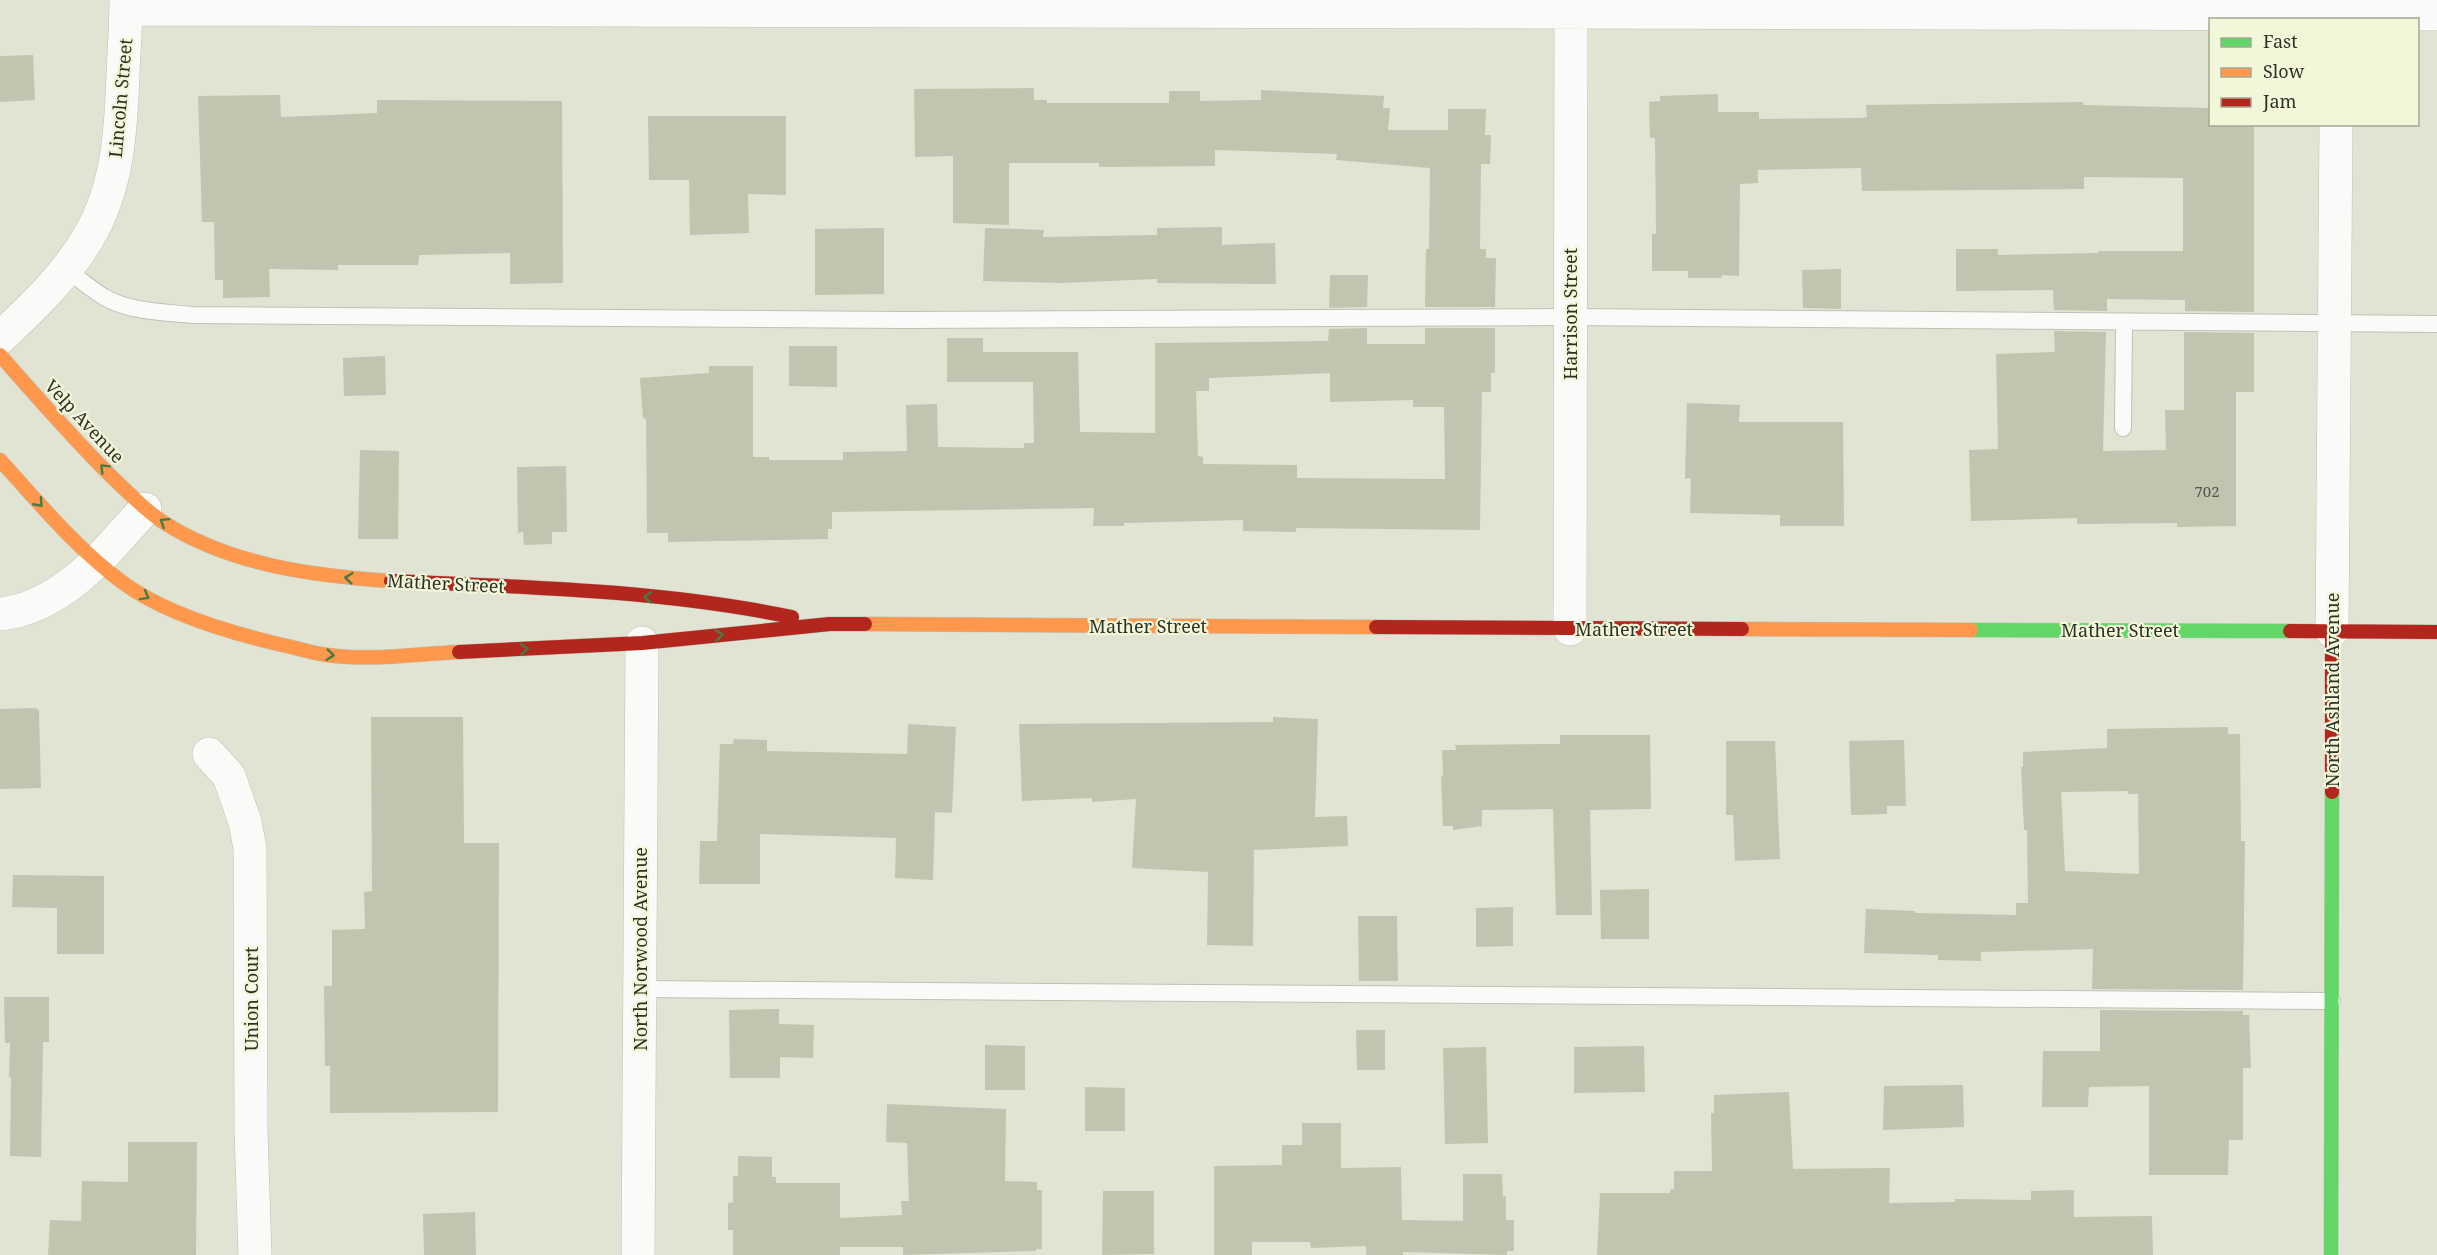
<svg xmlns="http://www.w3.org/2000/svg" width="2437" height="1255" font-family="'Noto Serif',serif">
<style>
.building{fill:#c1c4ae;fill-rule:evenodd}
.lines{fill:none;stroke-linecap:round;stroke-linejoin:round}
.lane-casing{stroke:#bec1b4;stroke-width:18}
.street-casing{stroke:#bec1b4;stroke-width:34}
.fast-casing{stroke:#bec1b4;stroke-width:15}
.slow-casing{stroke:#bec1b4;stroke-width:15}
.jam-casing{stroke:#bec1b4;stroke-width:15}
.lane{stroke:#fafbf8;stroke-width:16}
.street{stroke:#fafbf8;stroke-width:33}
.fast{stroke:#63d668;stroke-width:14}
.slow{stroke:#ff974d;stroke-width:14}
.jam{stroke:#b3261e;stroke-width:14}
.oneway{stroke:#467b44}
.labels{text-anchor:middle;dominant-baseline:central;stroke-width:4.5;stroke-linejoin:round;paint-order:stroke}
.number-label{font-size:15px;fill:#545648}
.street-label{font-size:18px;fill:#2f3126;stroke:#f2f7da}
</style>
<rect width="100%" height="100%" fill="#e1e4d3"/>
<path class="building" d="M 33,55 L 35,100 L 0,102 L 0,56 Z
M 1034,88 L 1034,100 L 1047,100 L 1047,103 L 1169,103 L 1169,91 L 1200,91 L 1200,101 L 1261,100 L 1261,90 L 1384,96 L 1383,108 L 1390,108 L 1388,130 L 1448,130 L 1448,109 L 1486,109 L 1485,135 L 1491,135 L 1490,164 L 1481,164 L 1480,249 L 1486,249 L 1486,258 L 1496,258 L 1495,307 L 1425,307 L 1426,249 L 1429,249 L 1430,168 L 1336,160 L 1337,154 L 1215,150 L 1215,166 L 1099,167 L 1099,163 L 1009,163 L 1009,225 L 953,223 L 953,156 L 915,157 L 914,89 Z
M 1718,94 L 1718,112 L 1759,112 L 1759,119 L 1861,118 L 1867,117 L 1866,105 L 2083,102 L 2083,105 L 2211,108 L 2211,124 L 2254,124 L 2254,312 L 2185,311 L 2185,300 L 2107,299 L 2107,311 L 2054,310 L 2053,290 L 1956,291 L 1956,249 L 1998,249 L 1998,255 L 2098,253 L 2098,251 L 2183,251 L 2183,178 L 2084,177 L 2084,189 L 1862,191 L 1861,168 L 1758,170 L 1758,183 L 1740,184 L 1739,276 L 1722,275 L 1722,278 L 1688,278 L 1688,271 L 1652,271 L 1652,234 L 1656,234 L 1655,138 L 1650,138 L 1649,102 L 1660,101 L 1660,96 Z
M 280,95 L 281,117 L 377,113 L 377,100 L 562,101 L 563,283 L 510,284 L 510,253 L 419,255 L 418,265 L 338,265 L 338,270 L 269,269 L 270,297 L 223,298 L 223,280 L 215,280 L 214,222 L 202,222 L 198,96 Z
M 648,116 L 786,116 L 786,195 L 748,194 L 749,233 L 690,235 L 689,180 L 649,180 Z
M 1222,227 L 1222,245 L 1275,243 L 1276,284 L 1157,283 L 1157,279 L 1061,283 L 983,281 L 985,228 L 1044,230 L 1043,237 L 1157,235 L 1157,228 Z
M 884,228 L 884,294 L 815,295 L 815,229 Z
M 1841,269 L 1841,309 L 1803,308 L 1802,270 Z
M 1330,275 L 1368,275 L 1367,307 L 1329,308 Z
M 1367,328 L 1367,344 L 1425,344 L 1425,328 L 1495,328 L 1495,373 L 1491,373 L 1491,392 L 1482,392 L 1480,530 L 1296,528 L 1296,532 L 1243,531 L 1243,520 L 1124,523 L 1124,526 L 1093,526 L 1094,508 L 832,512 L 832,529 L 828,529 L 828,539 L 668,542 L 668,533 L 647,533 L 646,418 L 643,419 L 640,378 L 709,373 L 709,366 L 753,366 L 753,457 L 769,457 L 769,460 L 843,460 L 843,452 L 907,451 L 906,405 L 937,404 L 938,447 L 1024,448 L 1024,443 L 1034,443 L 1033,382 L 947,382 L 947,338 L 983,338 L 983,352 L 1078,352 L 1080,432 L 1155,433 L 1155,343 L 1328,341 L 1329,329 ZM 1330,373 L 1330,402 L 1413,400 L 1413,407 L 1444,407 L 1445,479 L 1297,478 L 1297,465 L 1203,464 L 1203,457 L 1198,456 L 1196,391 L 1209,391 L 1209,378 Z
M 2054,331 L 2106,332 L 2103,451 L 2166,450 L 2165,410 L 2184,410 L 2184,332 L 2254,333 L 2254,392 L 2236,392 L 2236,526 L 2177,527 L 2177,523 L 2077,524 L 2077,518 L 1971,521 L 1969,450 L 1998,449 L 1996,354 L 2055,352 Z
M 789,346 L 837,346 L 837,387 L 789,386 Z
M 385,356 L 386,395 L 344,396 L 343,358 Z
M 1687,403 L 1740,405 L 1739,422 L 1843,422 L 1844,526 L 1780,526 L 1780,515 L 1690,513 L 1691,478 L 1685,479 Z
M 360,450 L 399,451 L 398,539 L 358,539 Z
M 566,466 L 567,532 L 552,532 L 552,544 L 524,545 L 523,532 L 518,533 L 517,467 Z
M 35,708 L 39,710 L 41,788 L 0,789 L 0,709 Z
M 371,717 L 463,717 L 464,843 L 499,843 L 498,1112 L 330,1113 L 330,1066 L 325,1066 L 324,986 L 332,986 L 332,930 L 365,929 L 364,892 L 372,891 Z
M 1273,717 L 1318,719 L 1315,817 L 1347,816 L 1348,846 L 1254,850 L 1253,946 L 1207,945 L 1208,872 L 1132,868 L 1136,799 L 1092,802 L 1092,798 L 1022,801 L 1019,724 L 1273,722 Z
M 908,724 L 956,727 L 952,813 L 935,812 L 933,880 L 895,878 L 896,838 L 760,834 L 760,884 L 699,884 L 700,841 L 717,841 L 720,744 L 733,744 L 734,739 L 767,740 L 767,751 L 907,754 Z
M 2228,727 L 2228,734 L 2240,734 L 2241,841 L 2245,841 L 2243,990 L 2092,989 L 2093,949 L 1981,952 L 1981,961 L 1938,960 L 1938,955 L 1864,953 L 1866,909 L 1915,911 L 1915,913 L 2016,915 L 2016,903 L 2028,903 L 2027,830 L 2024,830 L 2021,767 L 2023,767 L 2023,752 L 2107,748 L 2107,729 ZM 2128,791 L 2128,794 L 2138,794 L 2139,874 L 2065,871 L 2061,792 Z
M 1560,735 L 1650,735 L 1651,809 L 1590,810 L 1592,915 L 1556,915 L 1553,809 L 1482,810 L 1482,826 L 1453,830 L 1453,826 L 1443,826 L 1441,776 L 1443,776 L 1442,750 L 1456,750 L 1455,745 L 1560,744 Z
M 1904,740 L 1906,806 L 1887,806 L 1887,814 L 1851,815 L 1849,741 Z
M 1726,741 L 1775,741 L 1780,859 L 1735,861 L 1733,815 L 1726,815 Z
M 13,875 L 104,876 L 104,954 L 57,954 L 57,908 L 12,907 Z
M 1649,889 L 1649,939 L 1601,939 L 1600,890 Z
M 1513,907 L 1513,946 L 1476,947 L 1476,908 Z
M 1358,916 L 1397,916 L 1398,981 L 1359,981 Z
M 4,997 L 49,997 L 49,1042 L 43,1042 L 41,1157 L 10,1156 L 11,1077 L 9,1077 L 10,1043 L 5,1043 Z
M 779,1009 L 779,1024 L 814,1025 L 813,1058 L 780,1057 L 780,1078 L 730,1078 L 729,1010 Z
M 2100,1010 L 2243,1011 L 2243,1015 L 2249,1015 L 2251,1068 L 2243,1068 L 2243,1140 L 2229,1140 L 2228,1175 L 2149,1175 L 2149,1086 L 2089,1087 L 2088,1107 L 2042,1107 L 2043,1051 L 2100,1051 Z
M 1356,1030 L 1385,1030 L 1385,1070 L 1357,1070 Z
M 985,1045 L 1025,1046 L 1025,1090 L 985,1090 Z
M 1644,1046 L 1645,1092 L 1574,1093 L 1574,1047 Z
M 1486,1047 L 1488,1143 L 1445,1144 L 1443,1048 Z
M 1963,1085 L 1964,1127 L 1883,1130 L 1884,1086 Z
M 1085,1087 L 1125,1088 L 1125,1131 L 1085,1131 Z
M 1789,1092 L 1793,1169 L 1890,1168 L 1889,1203 L 1955,1202 L 1955,1199 L 2031,1200 L 2031,1191 L 2074,1190 L 2074,1217 L 2152,1216 L 2153,1255 L 1597,1255 L 1600,1193 L 1670,1193 L 1670,1190 L 1674,1189 L 1674,1171 L 1712,1171 L 1711,1113 L 1714,1113 L 1714,1095 Z
M 887,1104 L 1006,1109 L 1005,1181 L 1037,1182 L 1037,1190 L 1042,1190 L 1042,1249 L 1036,1249 L 1036,1251 L 903,1255 L 903,1247 L 840,1247 L 840,1255 L 733,1255 L 733,1230 L 728,1230 L 728,1203 L 733,1202 L 733,1176 L 738,1176 L 738,1156 L 772,1157 L 772,1177 L 776,1177 L 776,1183 L 840,1183 L 840,1218 L 902,1215 L 901,1201 L 909,1201 L 907,1143 L 886,1142 Z
M 1302,1123 L 1341,1123 L 1341,1168 L 1401,1167 L 1402,1220 L 1463,1221 L 1463,1174 L 1502,1174 L 1503,1197 L 1506,1196 L 1506,1220 L 1514,1220 L 1514,1251 L 1507,1251 L 1507,1255 L 1403,1252 L 1403,1255 L 1366,1255 L 1366,1246 L 1311,1248 L 1310,1242 L 1252,1242 L 1252,1255 L 1214,1255 L 1214,1166 L 1282,1165 L 1282,1145 L 1302,1145 Z
M 128,1142 L 197,1142 L 196,1255 L 48,1255 L 50,1220 L 81,1221 L 82,1181 L 128,1182 Z
M 1103,1191 L 1154,1191 L 1154,1254 L 1102,1255 Z
M 475,1212 L 476,1255 L 424,1255 L 423,1214 Z"/>
<g class="lines">
<g class="lane-casing">
<path id="lane" d="M 66,269 C 78,278 91,289 104,297 C 130,312 163,312 192,315 L 904,320 L 1570,317 L 2437,324
M 2123,428 L 2124,323
M 639,989 L 2332,1001"/>
</g>
<g class="street-casing">
<path id="street" d="M 126,9 L 2437,14
M 0,338 C 32,308 65,277 88,238 C 118,188 121,130 123,74 C 124,49 126,25 126,0
M 0,614 C 62,608 106,552 145,509
M 1570,629 L 1571,0
M 2332,631 L 2336,124
M 209,754 L 229,776 L 245,822 L 250,848 L 251,1130 L 255,1255
M 638,1255 L 642,643"/>
</g>
<g class="fast-casing">
<path id="fast" d="M 1971,630 L 2290,631
M 2331,1255 L 2332,792"/>
</g>
<g class="slow-casing">
<path id="slow" d="M 0,355 C 37,397 74,440 115,480 C 130,494 145,510 163,522 C 230,565 313,576 391,581
M 0,460 C 39,503 76,548 122,582 C 166,615 234,634 287,646 C 300,649 313,653 327,655 C 370,661 415,654 459,652
M 865,624 L 1376,627
M 1742,629 L 1971,630"/>
</g>
<g class="jam-casing">
<path id="jam" d="M 391,581 C 526,587 660,590 792,617
M 1376,627 L 1742,629
M 2290,631 L 2437,632
M 459,652 L 642,643 L 830,624 L 865,624
M 2332,792 L 2332,631"/>
</g>
<use href="#lane" class="lane"/>
<use href="#street" class="street"/>
<use href="#fast" class="fast"/>
<use href="#slow" class="slow"/>
<use href="#jam" class="jam"/>
</g>
<defs><path id="oneway-chevron" d="M-2-3.5L2.5 0L-2 3.5" fill="none" stroke-width="1.6" stroke-linecap="round" stroke-linejoin="round" transform="scale(1.5)"/></defs>
<g class="oneway">
<use href="#oneway-chevron" transform="translate(104 468) rotate(-135)"/>
<use href="#oneway-chevron" transform="translate(39 503) rotate(48)"/>
<use href="#oneway-chevron" transform="translate(164 522) rotate(-148)"/>
<use href="#oneway-chevron" transform="translate(349 578) rotate(-174)"/>
<use href="#oneway-chevron" transform="translate(145 596) rotate(29)"/>
<use href="#oneway-chevron" transform="translate(648 597) rotate(-176)"/>
<use href="#oneway-chevron" transform="translate(719 635) rotate(-6)"/>
<use href="#oneway-chevron" transform="translate(524 649) rotate(-3)"/>
<use href="#oneway-chevron" transform="translate(330 655) rotate(6)"/>
</g>
<g class="labels">
<g class="number-label">
<text x="2207" y="491">702</text>
</g>
<g class="street-label">
<text transform="translate(120 98) rotate(-85)">Lincoln Street</text>
<text transform="translate(1570 314) rotate(-90)">Harrison Street</text>
<text transform="translate(85 421) rotate(47)">Velp Avenue</text>
<text transform="translate(446 583) rotate(3)">Mather Street</text>
<text x="1148" y="626">Mather Street</text>
<text x="1634" y="629">Mather Street</text>
<text x="2120" y="630">Mather Street</text>
<text transform="translate(2332 690) rotate(-90)">North Ashland Avenue</text>
<text transform="translate(640 949) rotate(-90)">North Norwood Avenue</text>
<text transform="translate(251 999) rotate(-90)">Union Court</text>
</g>
</g>
<rect x="2209" y="18" width="210" height="108" fill="#f2f7da" stroke="#a4a892" stroke-width="1.5"/>
<rect x="2221" y="38" width="30" height="9" fill="#63d668" stroke="#a4a892" stroke-width="1.5"/>
<text x="2263" y="48" font-size="18" fill="#2f3126">Fast</text>
<rect x="2221" y="68" width="30" height="9" fill="#ff974d" stroke="#a4a892" stroke-width="1.5"/>
<text x="2263" y="78" font-size="18" fill="#2f3126">Slow</text>
<rect x="2221" y="98" width="30" height="9" fill="#b3261e" stroke="#a4a892" stroke-width="1.5"/>
<text x="2263" y="108" font-size="18" fill="#2f3126">Jam</text>
</svg>
